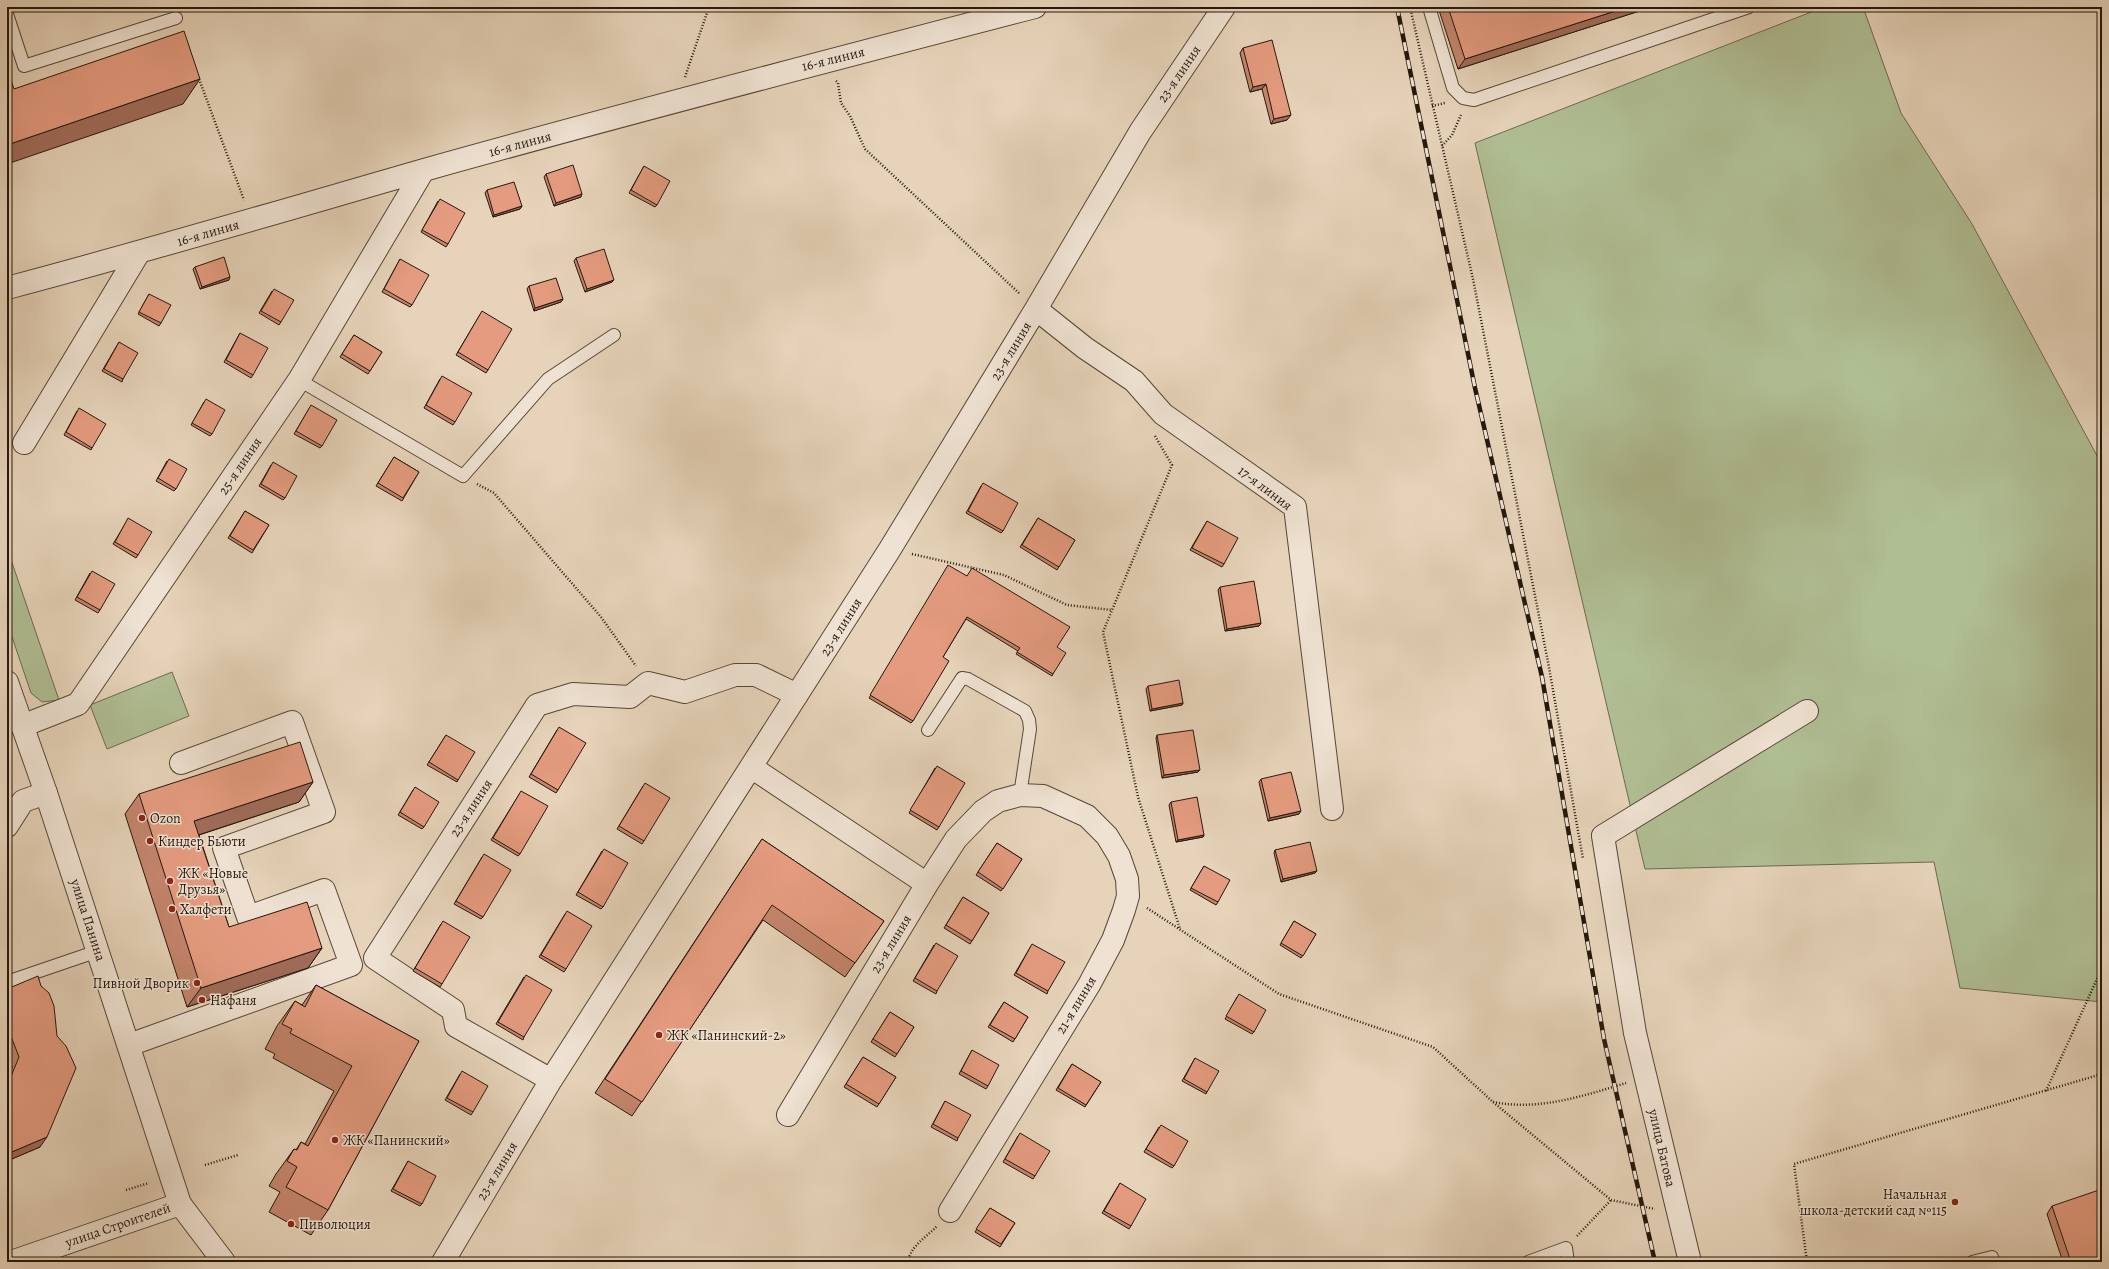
<svg xmlns="http://www.w3.org/2000/svg" width="2109" height="1269" font-family="Alegreya,serif">
<style>
.green{fill:#b0be94;stroke:#6b6b50}
.lines{fill:none;stroke-linecap:round;stroke-linejoin:round}
.service-casing{stroke:#564737;stroke-width:14}
.minor-casing{stroke:#564737;stroke-width:24}
.tertiary-casing{stroke:#564737;stroke-width:24}
.path{stroke:#26180c;stroke-width:2.5;stroke-dasharray:1 2;stroke-linecap:butt}
.service{stroke:#efe2d2;stroke-width:12}
.minor{stroke:#efe2d2;stroke-width:22}
.tertiary{stroke:#efe2d2;stroke-width:22}
.rail-casing{stroke:#26180c;stroke-width:4.5}
.rail{stroke:#efe2d2;stroke-width:3;stroke-dasharray:9;stroke-linecap:butt}
.wall{fill:#c4856d;stroke:#26180c}
.shaded-wall{fill:#a06c59;stroke:#26180c}
.building{fill:#e49b7f;stroke:#26180c}
.poi-dot{fill:#8f2418;stroke:#efe2d2;stroke-width:1.5}
.labels{text-anchor:middle;dominant-baseline:central;stroke-width:3;stroke-linejoin:round;paint-order:stroke}
.street-label{font-size:14px;fill:#26180c;stroke:#efe2d2}
.poi-label{font-size:14px;fill:#26180c;stroke:#efe2d2;text-anchor:start}
</style>
<rect width="100%" height="100%" fill="#e6d3b9"/>
<filter id="stains"><feTurbulence type="fractalNoise" baseFrequency=".005" numOctaves="4"/><feColorMatrix values="0 0 0 0 .2 0 0 0 0 .09 0 0 0 0 .02 0 0 0 .5 -.17"/></filter>
<radialGradient id="worn" r=".72"><stop offset=".6" stop-color="#630" stop-opacity="0"/><stop offset="1" stop-color="#630" stop-opacity=".3"/></radialGradient>
<path class="green" d="M 1824,7 L 1863,7 L 1901,113 L 1972,224 L 2102,465 L 2102,1002 L 1960,988 L 1934,862 L 1645,869 L 1475,143 Z
M 7,548 L 59,700 L 42,702 L 31,693 L 7,622 Z
M 172,672 L 189,716 L 107,749 L 90,705 Z"/>
<g class="lines">
<g class="service-casing">
<path id="service" d="M 1429,7 L 1453,88 L 1463,98 L 1474,100 L 1749,7
M 7,14 L 24,66 L 176,18
M 299,380 L 463,476 L 548,379 L 614,335
M 928,730 L 962,678 L 968,679 L 1025,711 L 1029,720 L 1030,729 L 1020,795
M 7,982 L 98,951
M 1528,1262 L 1566,1248 L 1568,1262
M 1972,1262 L 1992,1257 L 1993,1262"/>
</g>
<g class="minor-casing">
<path id="minor" d="M 7,288 C 147,251 285,210 424,170 C 627,113 831,60 1035,7
M 1036,309 L 1085,348 L 1134,381 L 1163,414 L 1295,507 L 1332,809
M 24,443 L 138,254
M 22,726 L 78,704 L 299,380 L 423,171
M 751,767 L 927,884
M 7,826 L 23,801 L 46,793
M 129,1045 L 351,965 L 324,890 L 248,917 L 224,848 L 324,812 L 292,722 L 181,763
M 551,1080 L 456,1026 L 453,1010 L 375,958 L 537,705 L 573,694 L 630,697 L 648,683 L 685,692 L 735,675 L 756,675 L 797,695
M 788,1115 L 927,884 L 956,839 L 983,811 L 998,801 L 1020,795 L 1043,796 L 1087,816 L 1107,836 L 1119,856 L 1127,879 L 1128,896 L 1124,910 L 1113,940 L 1089,985 L 950,1211
M 11,1262 L 180,1204
M 443,1262 L 551,1080 L 890,549 L 1036,309 L 1140,132 L 1224,7
M 1690,1262 L 1635,1033 L 1603,836 L 1807,711"/>
</g>
<g class="tertiary-casing">
<path id="tertiary" d="M 7,682 L 46,793 L 180,1204 L 224,1262"/>
</g>
<path class="path" d="M 1410,7 L 1473,279 L 1548,662 L 1583,859
M 685,77 L 709,7
M 199,79 L 244,200
M 836,81 L 838,83 L 841,103 L 850,116 L 865,149 L 1020,294
M 1432,106 L 1445,103
M 1442,146 L 1452,135 L 1461,115
M 1155,436 L 1172,465 L 1103,632 L 1138,797 L 1180,929
M 477,484 L 494,493 L 601,617 L 636,666
M 912,554 L 1004,575 L 1067,605 L 1112,610
M 1147,908 L 1279,994 L 1433,1047 L 1493,1102 L 1611,1200 L 1655,1209
M 2046,1091 L 2102,968
M 1493,1102 C 1539,1111 1583,1096 1626,1083
M 205,1165 L 238,1155
M 126,1190 L 149,1183
M 1577,1236 L 1611,1200
M 908,1262 C 910,1246 927,1237 937,1226
M 1807,1262 L 1794,1164 L 2102,1074"/>
<use href="#service" class="service"/>
<use href="#minor" class="minor"/>
<use href="#tertiary" class="tertiary"/>
<g class="rail-casing">
<path id="rail" d="M 1397,7 L 1475,388 L 1542,677 L 1604,1039 L 1655,1262"/>
</g>
<use href="#rail" class="rail"/>
</g>
<path class="wall" d="M 1438,7 L 1652,7 L 1458,69 Z
M 1243,48 L 1287,120 L 1271,124 L 1262,89 L 1250,92 L 1240,53 Z
M 644,166 L 657,205 L 655,207 L 629,193 Z
M 546,174 L 581,197 L 554,206 L 544,177 Z
M 487,190 L 522,206 L 520,209 L 493,217 L 485,193 Z
M 438,201 L 448,244 L 446,247 L 421,232 Z
M 576,258 L 612,282 L 585,292 L 574,261 Z
M 400,259 L 412,305 L 410,307 L 382,292 Z
M 195,267 L 229,280 L 200,289 L 193,269 Z
M 529,286 L 563,299 L 561,302 L 534,311 L 527,289 Z
M 272,291 L 281,322 L 279,325 L 259,313 Z
M 149,294 L 161,323 L 159,326 L 138,314 Z
M 481,313 L 488,370 L 486,373 L 456,355 Z
M 240,333 L 253,375 L 251,378 L 224,362 Z
M 354,335 L 382,352 L 368,374 L 340,357 Z
M 119,342 L 123,379 L 122,382 L 102,371 Z
M 440,379 L 455,422 L 453,425 L 424,408 Z
M 204,402 L 212,434 L 210,436 L 191,425 Z
M 310,407 L 322,446 L 320,448 L 294,434 Z
M 77,411 L 92,448 L 91,450 L 64,435 Z
M 394,457 L 419,472 L 402,501 L 376,486 Z
M 167,461 L 176,489 L 174,491 L 156,481 Z
M 271,465 L 285,498 L 283,500 L 259,486 Z
M 981,486 L 1003,531 L 1001,533 L 966,513 Z
M 245,511 L 269,525 L 252,553 L 228,538 Z
M 1038,518 L 1075,540 L 1057,570 L 1020,547 Z
M 127,521 L 138,555 L 136,558 L 113,544 Z
M 1207,521 L 1224,564 L 1222,567 L 1190,550 Z
M 947,568 L 1057,647 L 1053,674 L 1052,676 L 1016,654 L 1018,651 L 966,619 L 943,657 L 913,721 L 911,723 L 869,698 Z
M 90,573 L 100,610 L 98,613 L 75,600 Z
M 1220,587 L 1261,623 L 1259,626 L 1225,631 L 1218,590 Z
M 1148,686 L 1183,703 L 1182,705 L 1150,711 L 1146,689 Z
M 557,730 L 558,790 L 556,793 L 529,777 Z
M 446,735 L 458,780 L 457,782 L 427,765 Z
M 1157,735 L 1198,772 L 1162,778 L 1156,738 Z
M 935,768 L 939,827 L 937,830 L 909,813 Z
M 1261,779 L 1299,814 L 1268,821 L 1259,782 Z
M 313,782 L 299,802 L 199,835 L 229,927 L 322,948 L 308,968 L 187,1007 L 125,814 L 139,794 Z
M 643,786 L 644,841 L 642,844 L 617,829 Z
M 413,790 L 424,827 L 422,829 L 398,815 Z
M 520,793 L 520,854 L 518,856 L 491,840 Z
M 1171,802 L 1204,835 L 1203,837 L 1176,842 L 1169,805 Z
M 762,839 L 884,921 L 845,977 L 763,920 L 632,1116 L 595,1093 Z
M 997,843 L 1022,859 L 1001,891 L 976,875 Z
M 1275,850 L 1317,871 L 1315,873 L 1281,882 L 1274,853 Z
M 602,851 L 603,907 L 601,909 L 576,895 Z
M 482,857 L 483,917 L 481,919 L 454,904 Z
M 1204,866 L 1218,902 L 1216,905 L 1190,890 Z
M 963,897 L 989,913 L 970,944 L 944,928 Z
M 565,914 L 566,969 L 564,972 L 539,957 Z
M 1294,921 L 1316,934 L 1301,958 L 1280,945 Z
M 441,924 L 442,984 L 440,987 L 413,971 Z
M 934,945 L 937,991 L 936,994 L 913,981 Z
M 1031,946 L 1048,991 L 1047,994 L 1014,975 Z
M 524,977 L 524,1037 L 523,1040 L 496,1024 Z
M 316,985 L 419,1041 L 328,1210 L 311,1235 L 269,1212 L 280,1192 L 269,1186 L 276,1174 L 294,1149 L 296,1150 L 301,1142 L 305,1144 L 334,1091 L 273,1058 L 275,1054 L 265,1049 L 277,1026 L 295,1001 L 302,1005 Z
M 7,989 L 40,1147 L 7,1161 L 7,1079 L 12,1067 L 7,1054 Z
M 1237,997 L 1254,1032 L 1252,1034 L 1225,1019 Z
M 1004,1002 L 1028,1017 L 1013,1042 L 988,1027 Z
M 890,1012 L 914,1027 L 895,1057 L 871,1042 Z
M 972,1050 L 988,1086 L 986,1089 L 959,1074 Z
M 863,1057 L 896,1077 L 877,1107 L 844,1087 Z
M 1195,1058 L 1207,1092 L 1206,1094 L 1182,1081 Z
M 1072,1064 L 1101,1082 L 1085,1107 L 1056,1090 Z
M 460,1074 L 473,1112 L 471,1115 L 445,1100 Z
M 945,1101 L 958,1138 L 957,1141 L 931,1127 Z
M 1159,1127 L 1174,1166 L 1172,1168 L 1144,1152 Z
M 1018,1136 L 1035,1176 L 1033,1179 L 1003,1162 Z
M 408,1161 L 422,1204 L 420,1206 L 391,1191 Z
M 1120,1183 L 1131,1226 L 1129,1229 L 1102,1213 Z
M 2052,1206 L 2102,1262 L 2063,1262 L 2047,1214 Z
M 990,1208 L 1015,1223 L 1000,1247 L 975,1232 Z"/>
<path class="shaded-wall" d="M 1628,7 L 1652,7 L 1458,69 L 1465,59 Z
M 200,79 L 183,104 L 7,164 L 7,145 Z
M 1266,84 L 1262,89 L 1250,92 L 1253,87 Z
M 1291,115 L 1287,120 L 1271,124 L 1274,119 Z
M 582,194 L 581,197 L 554,206 L 556,203 Z
M 522,206 L 520,209 L 493,217 L 494,215 Z
M 230,277 L 229,280 L 200,289 L 202,287 Z
M 614,280 L 612,282 L 585,292 L 587,289 Z
M 563,299 L 561,302 L 534,311 L 535,308 Z
M 1261,623 L 1259,626 L 1225,631 L 1227,629 Z
M 1183,703 L 1182,705 L 1150,711 L 1152,709 Z
M 1200,770 L 1198,772 L 1162,778 L 1164,775 Z
M 313,782 L 299,802 L 180,841 L 194,821 Z
M 1301,811 L 1299,814 L 1268,821 L 1270,818 Z
M 1204,835 L 1203,837 L 1176,842 L 1178,840 Z
M 1317,871 L 1315,873 L 1281,882 L 1283,879 Z
M 322,948 L 308,968 L 187,1007 L 201,988 Z
M 47,1137 L 40,1147 L 7,1161 L 7,1154 Z"/>
<path class="building" d="M 1448,7 L 1628,7 L 1465,59 Z
M 184,31 L 200,79 L 7,145 L 7,68 L 14,89 Z
M 1272,40 L 1291,115 L 1274,119 L 1266,84 L 1253,87 L 1243,48 Z
M 573,165 L 582,194 L 556,203 L 546,174 Z
M 644,166 L 670,181 L 657,205 L 631,190 Z
M 514,182 L 522,206 L 494,215 L 487,190 Z
M 440,199 L 465,213 L 448,244 L 422,230 Z
M 604,249 L 614,280 L 587,289 L 576,258 Z
M 224,257 L 230,277 L 202,287 L 195,267 Z
M 400,259 L 429,275 L 412,305 L 384,289 Z
M 556,278 L 563,299 L 535,308 L 529,286 Z
M 274,289 L 294,300 L 281,322 L 261,311 Z
M 149,294 L 171,305 L 161,323 L 139,312 Z
M 482,311 L 512,329 L 488,370 L 458,352 Z
M 240,333 L 268,348 L 253,375 L 226,360 Z
M 354,335 L 382,352 L 370,371 L 342,354 Z
M 119,342 L 138,353 L 123,379 L 104,369 Z
M 442,376 L 472,393 L 455,422 L 426,405 Z
M 206,399 L 225,410 L 212,434 L 192,423 Z
M 311,405 L 337,420 L 322,446 L 296,431 Z
M 79,408 L 106,424 L 92,448 L 66,432 Z
M 394,457 L 419,472 L 403,498 L 378,483 Z
M 169,459 L 187,469 L 176,489 L 158,478 Z
M 273,462 L 297,476 L 285,498 L 261,484 Z
M 983,483 L 1018,503 L 1003,531 L 968,511 Z
M 245,511 L 269,525 L 253,550 L 230,536 Z
M 128,518 L 152,532 L 138,555 L 115,542 Z
M 1038,518 L 1075,540 L 1059,567 L 1022,545 Z
M 1207,521 L 1238,538 L 1224,564 L 1192,548 Z
M 948,565 L 967,576 L 972,568 L 1070,627 L 1057,647 L 1066,653 L 1053,674 L 1017,652 L 1020,648 L 967,617 L 943,657 L 949,661 L 913,721 L 870,695 Z
M 92,571 L 115,584 L 100,610 L 77,597 Z
M 1254,581 L 1261,623 L 1227,629 L 1220,587 Z
M 1179,680 L 1183,703 L 1152,709 L 1148,686 Z
M 559,727 L 586,743 L 558,790 L 531,774 Z
M 1193,730 L 1200,770 L 1164,775 L 1157,735 Z
M 446,735 L 475,752 L 458,780 L 429,762 Z
M 300,742 L 313,782 L 194,821 L 229,927 L 307,902 L 322,948 L 201,988 L 139,794 Z
M 937,766 L 965,783 L 939,827 L 910,810 Z
M 1291,772 L 1301,811 L 1270,818 L 1261,779 Z
M 645,783 L 670,798 L 644,841 L 619,826 Z
M 415,787 L 439,802 L 424,827 L 400,812 Z
M 521,791 L 548,806 L 520,854 L 493,838 Z
M 1197,797 L 1204,835 L 1178,840 L 1171,802 Z
M 762,839 L 884,921 L 855,963 L 772,905 L 642,1102 L 605,1079 Z
M 1310,842 L 1317,871 L 1283,879 L 1275,850 Z
M 997,843 L 1022,859 L 1003,889 L 978,872 Z
M 604,849 L 628,863 L 603,907 L 578,892 Z
M 484,854 L 511,870 L 483,917 L 456,901 Z
M 1204,866 L 1230,880 L 1218,902 L 1191,888 Z
M 963,897 L 989,913 L 972,941 L 946,925 Z
M 567,911 L 592,926 L 566,969 L 541,955 Z
M 443,921 L 470,937 L 442,984 L 415,968 Z
M 1294,921 L 1316,934 L 1303,956 L 1281,943 Z
M 936,943 L 958,956 L 937,991 L 915,978 Z
M 1032,944 L 1065,962 L 1048,991 L 1016,973 Z
M 526,975 L 552,990 L 524,1037 L 498,1022 Z
M 38,976 L 41,986 L 49,993 L 54,1006 L 57,1036 L 66,1046 L 76,1068 L 47,1137 L 7,1154 L 7,1086 L 19,1057 L 7,1026 L 7,989 Z
M 316,985 L 419,1041 L 328,1210 L 286,1187 L 297,1167 L 287,1161 L 294,1149 L 297,1150 L 301,1142 L 308,1146 L 352,1066 L 290,1033 L 292,1029 L 282,1024 L 295,1001 L 305,1007 Z
M 1239,994 L 1266,1010 L 1254,1032 L 1226,1016 Z
M 1004,1002 L 1028,1017 L 1015,1039 L 990,1025 Z
M 890,1012 L 914,1027 L 897,1054 L 873,1039 Z
M 972,1050 L 999,1065 L 988,1086 L 961,1071 Z
M 863,1057 L 896,1077 L 879,1104 L 846,1084 Z
M 1195,1058 L 1219,1071 L 1207,1092 L 1184,1079 Z
M 1072,1064 L 1101,1082 L 1086,1105 L 1058,1088 Z
M 462,1071 L 488,1086 L 473,1112 L 447,1098 Z
M 945,1101 L 971,1115 L 958,1138 L 933,1124 Z
M 1161,1125 L 1188,1141 L 1174,1166 L 1146,1149 Z
M 1020,1133 L 1050,1151 L 1035,1176 L 1005,1159 Z
M 408,1161 L 436,1176 L 422,1204 L 393,1189 Z
M 1120,1183 L 1146,1199 L 1131,1226 L 1104,1211 Z
M 2102,1189 L 2102,1262 L 2071,1262 L 2052,1206 Z
M 990,1208 L 1015,1223 L 1001,1244 L 976,1229 Z
M 954,1260 L 958,1262 L 953,1262 Z"/>
<g class="poi-dot">
<circle cx="142" cy="818" r="4"/>
<circle cx="150" cy="841" r="4"/>
<circle cx="170" cy="881" r="4"/>
<circle cx="172" cy="909" r="4"/>
<circle cx="197" cy="983" r="4"/>
<circle cx="202" cy="1000" r="4"/>
<circle cx="659" cy="1035" r="4"/>
<circle cx="335" cy="1140" r="4"/>
<circle cx="1955" cy="1202" r="4"/>
<circle cx="291" cy="1224" r="4"/>
</g>
<g class="labels">
<g class="street-label">
<text transform="translate(833 59) rotate(-14)">16-я линия</text>
<text transform="translate(1179 74) rotate(-56)">23-я линия</text>
<text transform="translate(520 144) rotate(-15)">16-я линия</text>
<text transform="translate(208 233) rotate(-16)">16-я линия</text>
<text transform="translate(1011 351) rotate(-59)">23-я линия</text>
<text transform="translate(240 466) rotate(-56)">25-я линия</text>
<text transform="translate(1265 488) rotate(37)">17-я линия</text>
<text transform="translate(841 627) rotate(-58)">23-я линия</text>
<text transform="translate(471 808) rotate(-57)">23-я линия</text>
<text transform="translate(88 920) rotate(72)">улица Панина</text>
<text transform="translate(891 944) rotate(-59)">23-я линия</text>
<text transform="translate(1076 1005) rotate(-59)">21-я линия</text>
<text transform="translate(1662 1148) rotate(77)">улица Батова</text>
<text transform="translate(497 1171) rotate(-59)">23-я линия</text>
<text transform="translate(118 1225) rotate(-19)">улица Строителей</text>
</g>
<g class="poi-label">
<text x="150" y="818">Ozon</text>
<text x="158" y="841">Киндер Бьюти</text>
<text x="178" y="873">ЖК «Новые<tspan x="178" dy="16">Друзья»</tspan></text>
<text x="180" y="909">Халфети</text>
<text x="189" y="983" text-anchor="end">Пивной Дворик</text>
<text x="210" y="1000">Нафаня</text>
<text x="667" y="1035">ЖК «Панинский-2»</text>
<text x="343" y="1140">ЖК «Панинский»</text>
<text x="1947" y="1194" text-anchor="end">Начальная<tspan x="1947" dy="16">школа-детский сад №115</tspan></text>
<text x="299" y="1224">Пиволюция</text>
</g>
</g>
<rect width="2109" height="1269" fill="none" stroke="#e6d3b9" stroke-width="24"/>
<rect x="8" y="8" width="2093" height="1253" fill="none" stroke="#26180c" stroke-width="2"/>
<rect x="12" y="12" width="2085" height="1245" fill="none" stroke="#26180c"/>
<rect width="100%" height="100%" filter="url(#stains)"/>
<rect width="100%" height="100%" fill="url(#worn)"/>
</svg>
